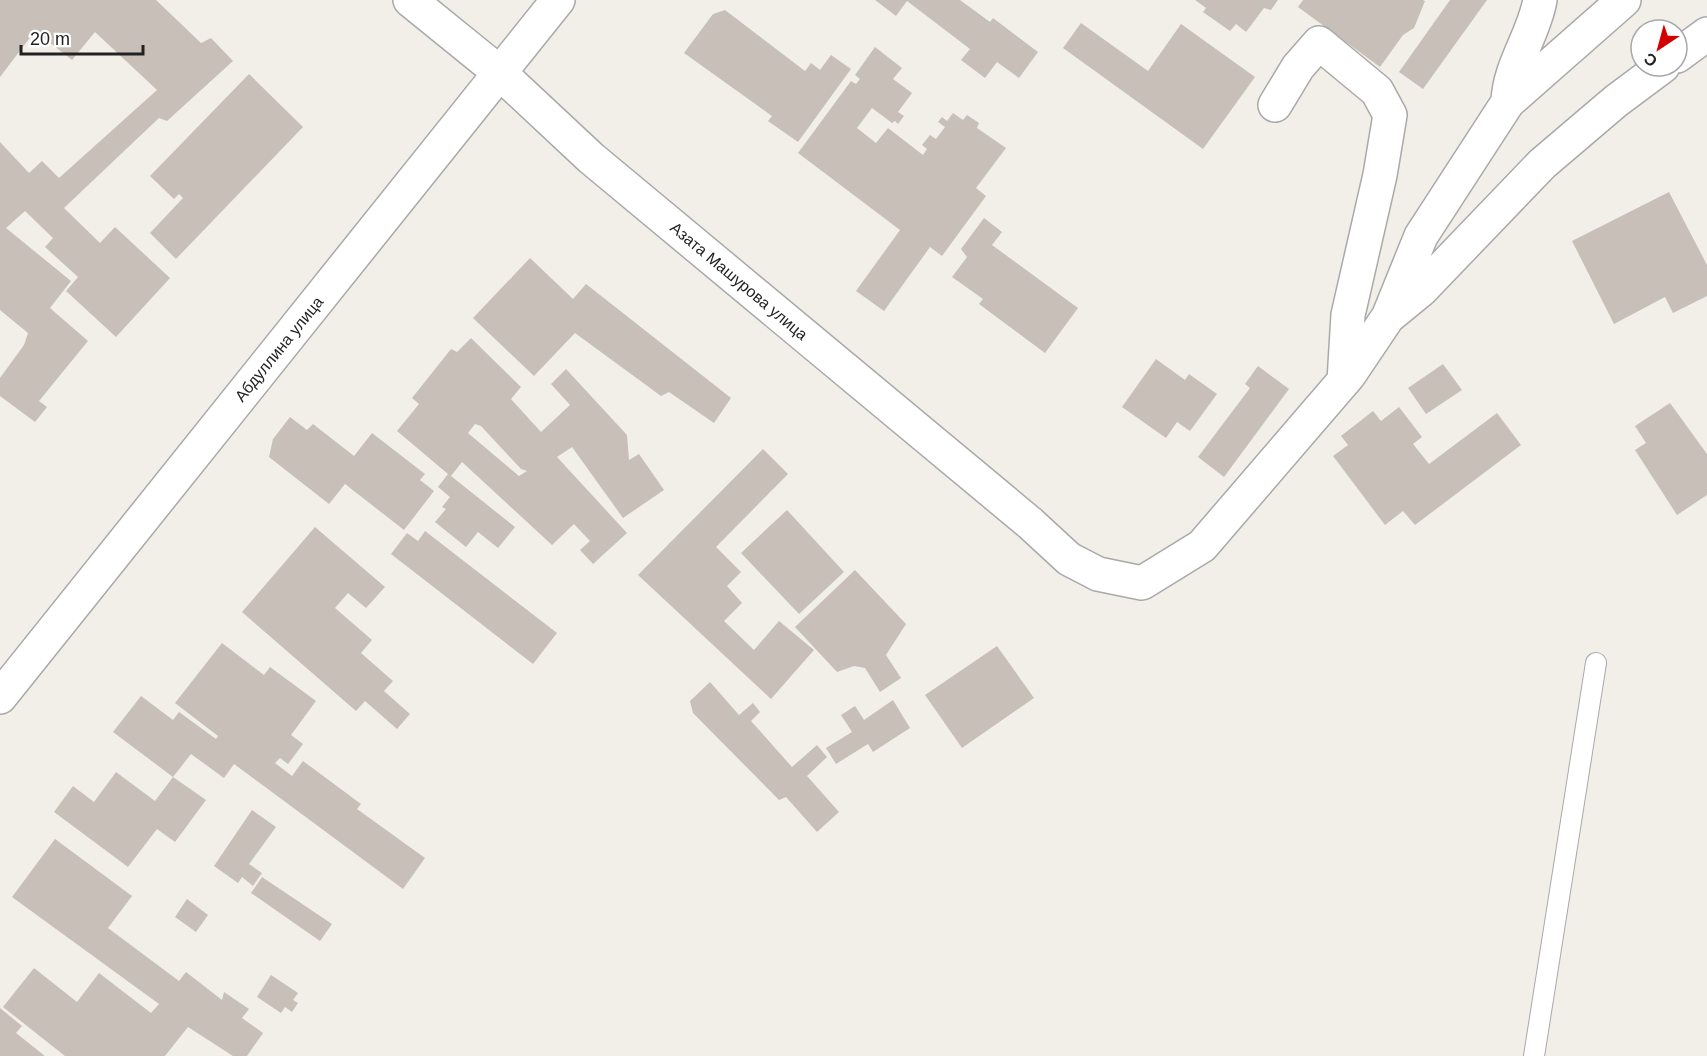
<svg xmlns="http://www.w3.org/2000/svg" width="1707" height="1056" font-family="Helvetica,sans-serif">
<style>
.building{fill:#c7bfb8;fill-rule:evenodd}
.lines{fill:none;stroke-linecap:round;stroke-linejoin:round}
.service-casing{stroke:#a9a9a9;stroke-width:22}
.minor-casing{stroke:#a9a9a9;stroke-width:36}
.service{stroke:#fff;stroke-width:20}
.minor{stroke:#fff;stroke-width:33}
.labels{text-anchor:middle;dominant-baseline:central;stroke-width:4.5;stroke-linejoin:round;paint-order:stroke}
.street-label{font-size:16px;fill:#222;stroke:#fff}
</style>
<rect width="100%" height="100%" fill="#f2efe9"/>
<path class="building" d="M 0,0 L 156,0 L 201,43 L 211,38 L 233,61 L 167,121 L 159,118 L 64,208 L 100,243 L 115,227 L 170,278 L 116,337 L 66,291 L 78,277 L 45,247 L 53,238 L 25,211 L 6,228 L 71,281 L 50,308 L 88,341 L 39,401 L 47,407 L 35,422 L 0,396 L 0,378 L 24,345 L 28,333 L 0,310 L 0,142 L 29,173 L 42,161 L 59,178 L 157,90 L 95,32 L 72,60 L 35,31 L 0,77 Z
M 875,0 L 960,0 L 990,22 L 993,18 L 1038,52 L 1019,78 L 997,62 L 985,78 L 961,60 L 970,49 L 907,1 L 896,16 Z
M 1195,0 L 1278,0 L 1271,10 L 1264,8 L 1246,32 L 1236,24 L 1230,31 L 1203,12 L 1206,8 Z
M 1303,0 L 1423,0 L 1425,1 L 1414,28 L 1403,35 L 1380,67 L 1298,7 Z
M 1450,0 L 1487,0 L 1423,89 L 1399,72 Z
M 725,10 L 805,71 L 811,63 L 820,70 L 831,55 L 851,69 L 798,142 L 768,121 L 772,116 L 684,53 L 713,14 Z
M 1081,23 L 1148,71 L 1181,24 L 1255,77 L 1203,149 L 1063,48 Z
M 875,47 L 902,68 L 893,79 L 912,93 L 898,112 L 904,116 L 898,124 L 895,121 L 892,123 L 872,108 L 857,128 L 876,143 L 888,128 L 923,155 L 927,149 L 922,145 L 930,135 L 936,139 L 945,127 L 938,122 L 942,117 L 947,121 L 953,113 L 963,120 L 967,115 L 979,123 L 977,128 L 1006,148 L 976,188 L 986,196 L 942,256 L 930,247 L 884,311 L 856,291 L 900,230 L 798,153 L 851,81 L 856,84 L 860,79 L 855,75 Z
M 249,74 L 303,127 L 176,259 L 150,233 L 183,198 L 179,194 L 174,199 L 150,176 Z
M 1669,192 L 1707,265 L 1707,296 L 1673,313 L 1665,297 L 1614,324 L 1572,241 Z
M 984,218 L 1002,232 L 992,245 L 1078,308 L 1045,353 L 979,304 L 983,299 L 952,277 L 967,257 L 961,249 Z
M 530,258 L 573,299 L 586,284 L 731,398 L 714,423 L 669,392 L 661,396 L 575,333 L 534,376 L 473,318 Z
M 471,338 L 521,387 L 511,399 L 541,432 L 570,405 L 551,384 L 566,369 L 627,435 L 629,460 L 639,454 L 664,490 L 623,518 L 572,447 L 557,457 L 627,533 L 593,564 L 580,550 L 590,541 L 574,524 L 552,545 L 462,462 L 451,476 L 515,527 L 498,548 L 478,532 L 466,547 L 435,522 L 446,509 L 442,507 L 450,497 L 438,487 L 448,474 L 397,431 L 419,404 L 412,398 L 451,349 L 457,352 ZM 475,424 L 481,426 L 521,469 L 527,471 L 519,476 L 468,433 Z
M 1156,359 L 1185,380 L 1189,374 L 1217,394 L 1190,431 L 1177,422 L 1166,438 L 1122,407 Z
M 1443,364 L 1462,390 L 1426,414 L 1408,388 Z
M 1258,366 L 1289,389 L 1224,477 L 1198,457 L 1250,388 L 1245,384 Z
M 1670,403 L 1707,454 L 1707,495 L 1677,515 L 1635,450 L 1646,443 L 1635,426 Z
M 1399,407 L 1422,437 L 1413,444 L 1429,464 L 1497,413 L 1521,445 L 1415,525 L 1403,511 L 1385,525 L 1333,456 L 1348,445 L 1341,436 L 1373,411 L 1381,421 Z
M 290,417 L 307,430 L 313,424 L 354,456 L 372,433 L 425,474 L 420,480 L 434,491 L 404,530 L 345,484 L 329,504 L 269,457 L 273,439 Z
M 763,449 L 788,474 L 716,547 L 741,572 L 727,586 L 742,603 L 724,621 L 754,650 L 779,621 L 814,650 L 771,699 L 638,575 Z
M 787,510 L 844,572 L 799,614 L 741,553 Z
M 315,527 L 385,587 L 366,608 L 348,593 L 335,608 L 372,640 L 361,653 L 393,681 L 384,691 L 410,714 L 397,729 L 365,701 L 356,711 L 242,612 Z
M 425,531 L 557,633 L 533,664 L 391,554 L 407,533 L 418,541 Z
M 855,570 L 906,624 L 886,655 L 901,678 L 880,692 L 865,668 L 854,666 L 837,672 L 795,627 Z
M 222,643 L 264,675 L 270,667 L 316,701 L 291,735 L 303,744 L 288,764 L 280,758 L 275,763 L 292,776 L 303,761 L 361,804 L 357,809 L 425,858 L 403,889 L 234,764 L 224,778 L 191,754 L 173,777 L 206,800 L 175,842 L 157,829 L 128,867 L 54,812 L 73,786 L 94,802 L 116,772 L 155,801 L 173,777 L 113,732 L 141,696 L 173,720 L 179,712 L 216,739 L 218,736 L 175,703 Z
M 997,646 L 1034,698 L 962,748 L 925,695 Z
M 710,682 L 739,715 L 753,703 L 760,712 L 751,721 L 792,767 L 817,745 L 827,757 L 807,776 L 839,812 L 817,832 L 786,797 L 779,800 L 693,713 L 690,701 Z
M 893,700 L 910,728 L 873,752 L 868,744 L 836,764 L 826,748 L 852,732 L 841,715 L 855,706 L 864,720 Z
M 252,810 L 276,827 L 249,864 L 262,873 L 253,886 L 242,877 L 238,883 L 214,866 Z
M 55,839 L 132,896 L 108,928 L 179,981 L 186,972 L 222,1000 L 224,992 L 249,1009 L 242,1018 L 263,1033 L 247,1056 L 233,1056 L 188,1027 L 165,1056 L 65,1056 L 3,1007 L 34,968 L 77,1002 L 99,973 L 151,1013 L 159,1004 L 12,897 Z
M 262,877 L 332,924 L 320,941 L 251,893 Z
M 187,899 L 208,915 L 196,932 L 175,917 Z
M 271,975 L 298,993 L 293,1000 L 298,1003 L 292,1012 L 285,1007 L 281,1013 L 257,997 Z
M 0,1008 L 22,1026 L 16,1033 L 45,1056 L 0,1056 Z"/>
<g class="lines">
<g class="service-casing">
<path id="service" d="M 1534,1056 L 1596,663"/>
</g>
<g class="minor-casing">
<path id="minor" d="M 410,0 L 500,73 L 591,158 L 1030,523 L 1069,559 L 1098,574 L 1142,583 L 1202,546 L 1349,375 L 1388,317 L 1421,290 L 1542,164 L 1616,101 L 1663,66
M 1677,56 L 1707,34
M 1508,102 C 1509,66 1534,35 1540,0
M 1275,105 L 1298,67 L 1319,43 L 1377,91 L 1390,115 L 1380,175 L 1348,315 L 1344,381
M 1389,315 L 1421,236 L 1508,102 L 1624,0
M 0,697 L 558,0"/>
</g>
<use href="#service" class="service"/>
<use href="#minor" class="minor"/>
</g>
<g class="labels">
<g class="street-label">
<text transform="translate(739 281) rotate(40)">Азата Машурова улица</text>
<text transform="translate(279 349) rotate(-51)">Абдуллина улица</text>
</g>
</g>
<g transform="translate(1659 48) rotate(216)"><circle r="28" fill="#ffffff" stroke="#a7a7a7" stroke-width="1.5"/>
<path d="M0-4.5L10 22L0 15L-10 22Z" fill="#d40000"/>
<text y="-9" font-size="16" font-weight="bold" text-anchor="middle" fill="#222222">С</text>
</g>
<path d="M21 45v9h122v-9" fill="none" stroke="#222222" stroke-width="3"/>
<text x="30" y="45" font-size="18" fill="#222222" stroke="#ffffff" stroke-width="4.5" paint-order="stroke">20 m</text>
</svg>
